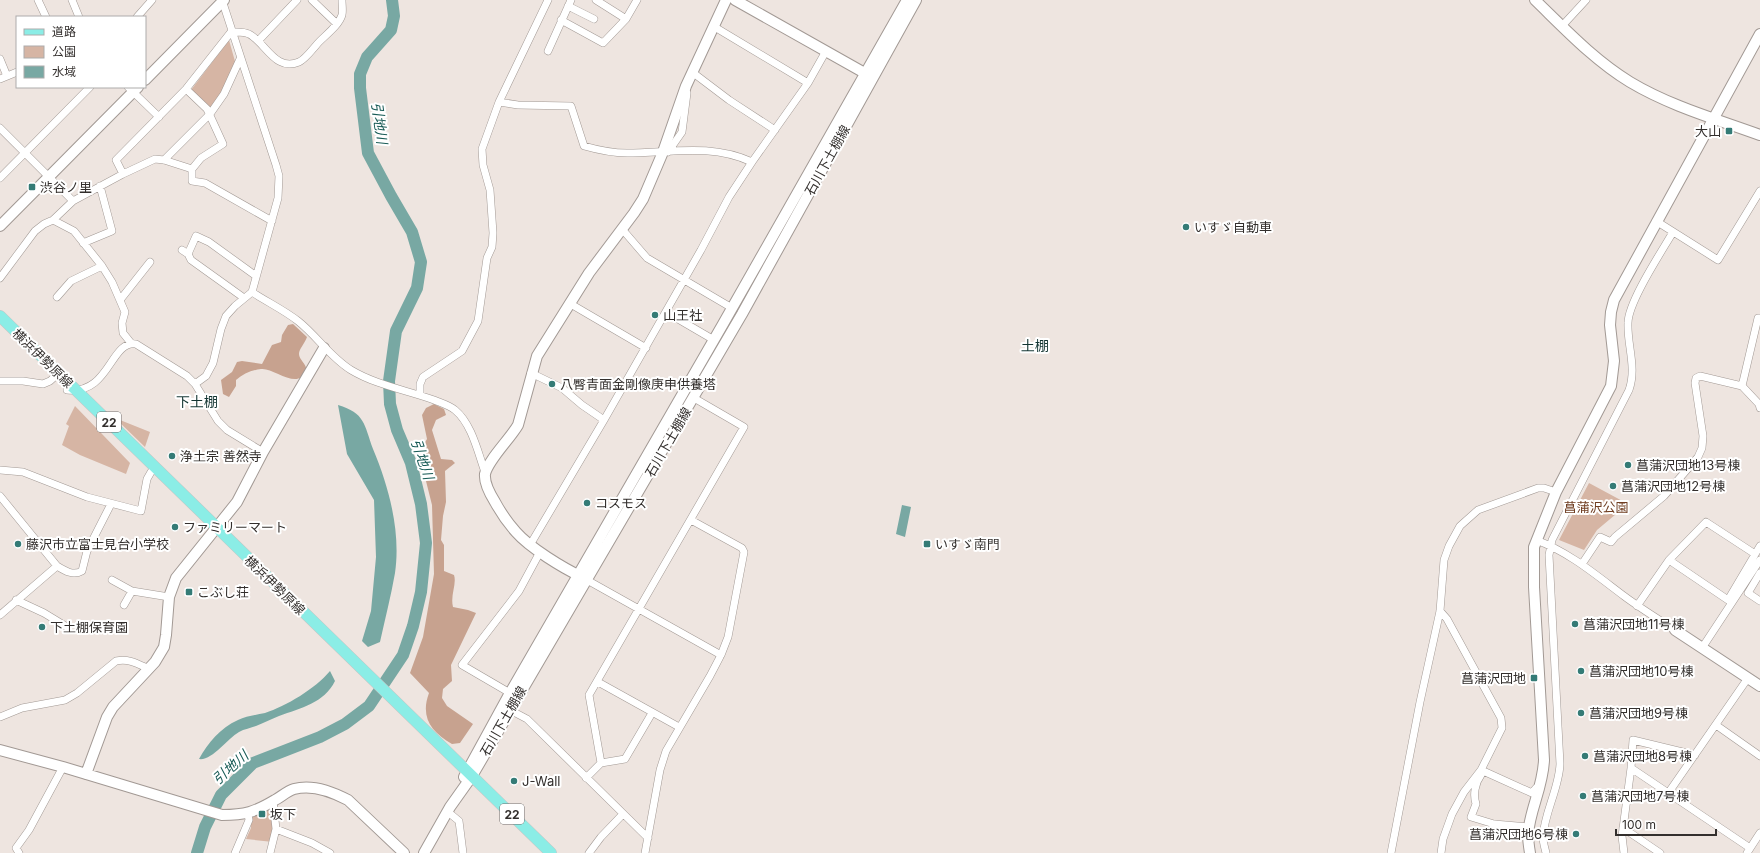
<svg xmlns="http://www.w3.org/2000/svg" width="1760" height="853" font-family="Inter,'Noto Sans JP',sans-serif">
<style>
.green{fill:#d6b5a4}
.forest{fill:#c7a28f}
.water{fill:#78a8a3}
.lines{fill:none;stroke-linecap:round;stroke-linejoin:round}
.river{stroke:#78a8a3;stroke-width:12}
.street-casing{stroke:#a29994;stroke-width:8}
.secondary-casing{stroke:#a29994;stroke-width:12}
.primary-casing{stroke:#c6c5c4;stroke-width:12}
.street{stroke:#fff;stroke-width:7}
.secondary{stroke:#fff;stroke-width:10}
.primary{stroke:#8bede6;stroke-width:11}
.poi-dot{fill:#347b76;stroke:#fff;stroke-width:1.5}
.labels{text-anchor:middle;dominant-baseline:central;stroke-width:4;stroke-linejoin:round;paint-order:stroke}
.shield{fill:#fff;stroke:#706d6c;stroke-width:1}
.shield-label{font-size:12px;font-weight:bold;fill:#332f2d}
.poi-label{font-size:13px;fill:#332f2d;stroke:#fff;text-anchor:start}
.street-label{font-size:13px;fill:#332f2d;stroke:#fff}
.park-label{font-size:13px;fill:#703e22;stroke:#fff}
.water-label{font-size:14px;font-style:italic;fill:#175a55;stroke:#fff}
.neighbourhood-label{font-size:14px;fill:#133532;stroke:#fff}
</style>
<rect width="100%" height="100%" fill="#eee5e0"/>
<path class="green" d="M 229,40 L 236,65 L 228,84 L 210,110 L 191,90 Z
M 75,406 L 130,463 L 126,474 L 80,455 L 62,445 L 69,426 L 66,424 Z
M 115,418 L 150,432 L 145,447 Z
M 1589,483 L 1628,504 L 1597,530 L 1584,550 L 1559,540 Z
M 271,807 L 275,829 L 273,842 L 246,839 L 251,828 L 251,818 Z"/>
<path class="forest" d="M 293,324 L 307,337 C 305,343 299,349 299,354 C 299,360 308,365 306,371 C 298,391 273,367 261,369 C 252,370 243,374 236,380 L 236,386 L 229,397 L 223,394 L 221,380 L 232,372 L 237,362 L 242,361 L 262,364 L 272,345 L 281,342 L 282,335 L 288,325 Z
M 434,404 L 444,409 L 446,415 L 436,420 L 432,430 L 441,459 L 452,460 L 455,463 L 445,471 L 446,502 L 443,516 L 441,540 L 444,545 L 444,571 L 454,575 C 457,584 450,595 453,607 L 468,610 L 476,613 L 451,665 L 452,681 L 443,689 L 442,698 L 447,706 L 473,724 L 460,743 L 452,744 C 431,732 420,717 429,693 L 410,673 L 423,637 L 434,574 L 432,505 L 426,481 L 428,468 L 423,446 L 427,439 L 422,415 L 426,408 Z"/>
<path class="water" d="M 338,405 C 365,413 364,424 373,449 C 389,487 401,532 395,573 C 391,596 385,619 380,642 L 368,647 L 362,641 L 371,611 L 376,557 L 374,500 L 347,454 Z
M 902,505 L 911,507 L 905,537 L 896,534 Z
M 330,671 L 335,681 C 324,703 301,708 279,716 C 271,719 264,723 256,726 C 251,728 244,729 239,732 C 227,739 212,761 199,759 C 208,743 220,728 238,720 C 246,716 256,715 265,713 C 286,706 315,689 330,671 Z"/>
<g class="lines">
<path class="river" d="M 197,853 L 205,827 L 221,795 L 253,763 L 320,737 L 345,724 L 369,706 L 403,655 L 413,626 L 421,592 L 426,543 L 421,504 L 411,463 L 397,430 L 390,404 L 389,381 L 396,331 L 417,288 L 421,262 L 412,232 L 391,196 L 368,153 L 360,88 L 360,74 L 367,57 L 391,30 L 394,16 L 392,0"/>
<g class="street-casing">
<path id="street" d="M 38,0 L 46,17
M 72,0 L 79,17
M 312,0 L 337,24
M 596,0 L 626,19 L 637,0
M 568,6 L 594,19
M 137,17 L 152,0
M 561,20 L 603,43 L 626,19
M 713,26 L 808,83
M 1562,26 L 1586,0
M 258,41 L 297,0
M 548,51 L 571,0
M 0,59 L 7,76
M 692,72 L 729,100 L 775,130
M 0,79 L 17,72
M 128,87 L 159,117
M 499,102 L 518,105 L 571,106 L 584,146 C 598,150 612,153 627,153 C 670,153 710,143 752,162
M 0,128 L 73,201
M 668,152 L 682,132 L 687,93
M 164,160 L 210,114 L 224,94 L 240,59
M 192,169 L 192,181 L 205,183 L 272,221
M 123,174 L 116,160 L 186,89 L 231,32 C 238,32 243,31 249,34 C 266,43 275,72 299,62 C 306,59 314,47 320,41 C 327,34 339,25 342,15 C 343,11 342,5 342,0
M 0,178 L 90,87
M 53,220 L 74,231 L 102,266 L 112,282 L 125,312 L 122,323 L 123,333 L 131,343
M 1656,221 L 1718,260 L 1760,191
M 622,229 L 647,258 L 732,308
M 83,243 L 112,231 L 100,186
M 182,250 L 188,254 L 191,260 L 244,298
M 188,254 L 196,236 L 209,242 L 256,276
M 0,278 L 35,231 L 44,224 L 53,220 L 73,201 L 123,174 L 155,159 L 164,160 L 192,169 L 201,158 L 223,144 L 207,109 L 186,89
M 252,292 C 267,302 284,310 298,321 C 317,336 330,357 351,370 C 376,385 406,390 434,400 C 441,403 449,405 455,410 C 472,424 478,453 485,472
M 57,297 L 71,281 L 102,266
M 120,300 L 150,262
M 569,303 L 646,348
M 666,312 L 714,340
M 531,373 L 562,388 L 582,405 L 604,420
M 0,381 L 23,381 L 43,384 L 50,381 L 59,373
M 195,384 L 206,376 L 213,363 L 221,329 L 226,316 L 235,306 L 252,292 L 278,198 L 279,176 L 276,165 L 222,0
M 1742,386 L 1759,404 L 1760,408
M 67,390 C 110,395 110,340 136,344 L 187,376 L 195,384 L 218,421 L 227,430 L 263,452
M 420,394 L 420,384 L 423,377 L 462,351 L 478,321 L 487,258 L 492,247 L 493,233 L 490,190 L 483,165 L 482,149 L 499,102 L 548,0
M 0,470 L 23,472 L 87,497 L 141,511 L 147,479 L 151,472
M 0,496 L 57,566 L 0,615
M 1536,540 C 1569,552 1596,575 1624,596 C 1640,608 1658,619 1675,630
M 530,545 L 604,420 L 701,250 L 729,197 L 752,162 L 808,83 L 826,51
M 1669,560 L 1728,600 L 1760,546
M 1582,564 L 1600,537 L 1611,542 L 1615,537 L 1664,496 L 1698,457 L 1702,448 L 1703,436 L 1695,383 L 1696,378 L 1700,376 L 1742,386 L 1758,318 L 1760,318
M 57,566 C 65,571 73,576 82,571 L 87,551 L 111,504
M 1760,573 L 1748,593 L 1760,601
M 112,580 L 132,591 L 169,597
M 587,580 L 721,655
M 16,600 L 44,613 L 67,627
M 124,605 L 132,591
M 1637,606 L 1669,560 L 1706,522 L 1755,554
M 1440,611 L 1447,619 L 1501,718 L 1502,728 L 1481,770 L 1464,792 L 1452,814 L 1443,839 L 1441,853
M 1702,648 L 1760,560
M 598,682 L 679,727
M 510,693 L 462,665 L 519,591 L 540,552
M 510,710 L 527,719 L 648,838
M 0,717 L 22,708 L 65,700 L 77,693 L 116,661 C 129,658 138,664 149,669
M 1716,725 L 1760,756
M 601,763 L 625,759 L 652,713
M 1631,768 L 1633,740 L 1695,755
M 1481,770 L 1532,793 L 1536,788 L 1539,788
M 1481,775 C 1475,783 1473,795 1476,804 L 1471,817 L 1494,824 L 1529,827
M 586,778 L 601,763 L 589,695 L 744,427 L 694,398
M 1669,792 L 1748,678
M 448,812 L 459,821 L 463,853
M 1623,828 L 1660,853
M 276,829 L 312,843 L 330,853
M 19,853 L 16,848 L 29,830 L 63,767
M 235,853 L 249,820 L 248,814
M 270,853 L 276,829 L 273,801
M 589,853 L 601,837 L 623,814
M 645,853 L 660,770 L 666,751 L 710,676 L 721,655 L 728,637 L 744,552 L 742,548 L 691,520
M 1391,853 L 1420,702 L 1440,611 L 1444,560 L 1449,546 L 1460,526 L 1478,510 L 1538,488 L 1544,488 L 1556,492
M 1546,853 C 1545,848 1543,843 1543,837 C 1544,813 1559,789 1560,764 L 1549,555 L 1552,540 L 1629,390 C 1637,368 1627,345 1628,323 C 1628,302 1662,251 1673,232
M 1624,853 L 1622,836 L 1631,768 L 1750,848
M 1747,853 L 1760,833"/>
</g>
<g class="secondary-casing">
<path id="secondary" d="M 735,0 L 870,76
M 1535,0 C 1565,29 1594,60 1630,82 C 1670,106 1716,119 1760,135
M 145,80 L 224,0
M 0,226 L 138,87
M 582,577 C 563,568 530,548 516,532 C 508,523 501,513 495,502 C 490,494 484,483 485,474 C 488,460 510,439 518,425 L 537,356 L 589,273 L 634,213 L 643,199 L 663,152 L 686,86 L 726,0
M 1675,630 L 1760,686
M 0,750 L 63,767 L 222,815 C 245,815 255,812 275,800 C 281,797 287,791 294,789 C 312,784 333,792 348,800 L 404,853
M 86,774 L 107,717 L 113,707 L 155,662 L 164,647 L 166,635 L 169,597 L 176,578 L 237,502 L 263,452 L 324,348
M 464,777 L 510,693 L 723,324 L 907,0
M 424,853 L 450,807 L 472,776 L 742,314 L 916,0
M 1530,853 C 1529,847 1528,840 1528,834 C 1530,809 1543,787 1544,760 L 1534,587 L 1534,547 L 1556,492 L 1611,386 L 1614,361 L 1610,325 L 1611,312 L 1614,300 L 1760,34"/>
</g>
<g class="primary-casing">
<path id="primary" d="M 0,316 L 551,853"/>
</g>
<use href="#street" class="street"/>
<use href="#secondary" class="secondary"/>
<use href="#primary" class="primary"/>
</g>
<g class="poi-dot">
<rect x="1725" y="127" width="8" height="8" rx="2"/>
<rect x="28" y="183" width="8" height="8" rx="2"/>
<circle cx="1186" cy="227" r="4"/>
<circle cx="655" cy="315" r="4"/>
<circle cx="552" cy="384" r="4"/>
<circle cx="172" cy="456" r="4"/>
<circle cx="1628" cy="465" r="4"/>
<circle cx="1613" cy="486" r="4"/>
<circle cx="587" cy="503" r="4"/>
<circle cx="175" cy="527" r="4"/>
<circle cx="18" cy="544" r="4"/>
<rect x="923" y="540" width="8" height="8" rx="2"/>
<rect x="185" y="588" width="8" height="8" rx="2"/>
<circle cx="1575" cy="624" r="4"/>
<circle cx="42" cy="627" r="4"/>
<circle cx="1581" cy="671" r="4"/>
<rect x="1530" y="674" width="8" height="8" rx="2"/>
<circle cx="1581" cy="713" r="4"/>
<circle cx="1585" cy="756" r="4"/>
<circle cx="514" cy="781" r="4"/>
<circle cx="1583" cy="796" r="4"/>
<rect x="258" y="810" width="8" height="8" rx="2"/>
<circle cx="1576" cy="834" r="4"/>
</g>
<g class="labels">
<g class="shield">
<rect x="97" y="412" width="24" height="20" rx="3"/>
<rect x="500" y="804" width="24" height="20" rx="3"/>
</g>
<g class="shield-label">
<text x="109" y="422">22</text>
<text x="512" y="814">22</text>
</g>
<g class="poi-label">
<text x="1721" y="131" text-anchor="end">大山</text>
<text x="40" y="187">渋谷ノ里</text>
<text x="1194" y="227">いすゞ自動車</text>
<text x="663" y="315">山王社</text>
<text x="560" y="384">八臀青面金剛像庚申供養塔</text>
<text x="180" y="456">浄土宗 善然寺</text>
<text x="1636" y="465">菖蒲沢団地13号棟</text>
<text x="1621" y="486">菖蒲沢団地12号棟</text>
<text x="595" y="503">コスモス</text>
<text x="183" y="527">ファミリーマート</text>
<text x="26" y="544">藤沢市立富士見台小学校</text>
<text x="935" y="544">いすゞ南門</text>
<text x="197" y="592">こぶし荘</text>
<text x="1583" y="624">菖蒲沢団地11号棟</text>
<text x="50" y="627">下土棚保育園</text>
<text x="1589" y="671">菖蒲沢団地10号棟</text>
<text x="1526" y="678" text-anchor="end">菖蒲沢団地</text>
<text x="1589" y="713">菖蒲沢団地9号棟</text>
<text x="1593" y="756">菖蒲沢団地8号棟</text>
<text x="522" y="781">J-Wall</text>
<text x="1591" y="796">菖蒲沢団地7号棟</text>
<text x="270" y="814">坂下</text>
<text x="1568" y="834" text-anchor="end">菖蒲沢団地6号棟</text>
</g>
<g class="street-label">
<text transform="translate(827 160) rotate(-61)">石川下土棚線</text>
<text transform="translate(43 358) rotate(44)">横浜伊勢原線</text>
<text transform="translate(668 442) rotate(-60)">石川下土棚線</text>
<text transform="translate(275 585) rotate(44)">横浜伊勢原線</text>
<text transform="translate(503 721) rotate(-60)">石川下土棚線</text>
</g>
<g class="park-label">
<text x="1596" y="507">菖蒲沢公園</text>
</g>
<g class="water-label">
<text transform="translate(380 123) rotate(82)">引地川</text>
<text transform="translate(423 459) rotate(71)">引地川</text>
<text transform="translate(230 767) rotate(-42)">引地川</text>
</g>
<g class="neighbourhood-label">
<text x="1035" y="345">土棚</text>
<text x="197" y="401">下土棚</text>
</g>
</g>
<rect x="16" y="16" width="130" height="72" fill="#ffffff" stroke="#adacab"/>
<rect x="24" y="29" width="20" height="6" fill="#8bede6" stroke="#adacab"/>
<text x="52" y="36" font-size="12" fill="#332f2d">道路</text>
<rect x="24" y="46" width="20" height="12" fill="#d6b5a4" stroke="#adacab"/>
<text x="52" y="56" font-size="12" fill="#332f2d">公園</text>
<rect x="24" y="66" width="20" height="12" fill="#78a8a3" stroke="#adacab"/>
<text x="52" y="76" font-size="12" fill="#332f2d">水域</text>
<path d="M1616 829v6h100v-6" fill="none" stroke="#332f2d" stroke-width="2"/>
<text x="1622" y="829" font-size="12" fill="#332f2d" stroke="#ffffff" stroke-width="3" paint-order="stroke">100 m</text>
</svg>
